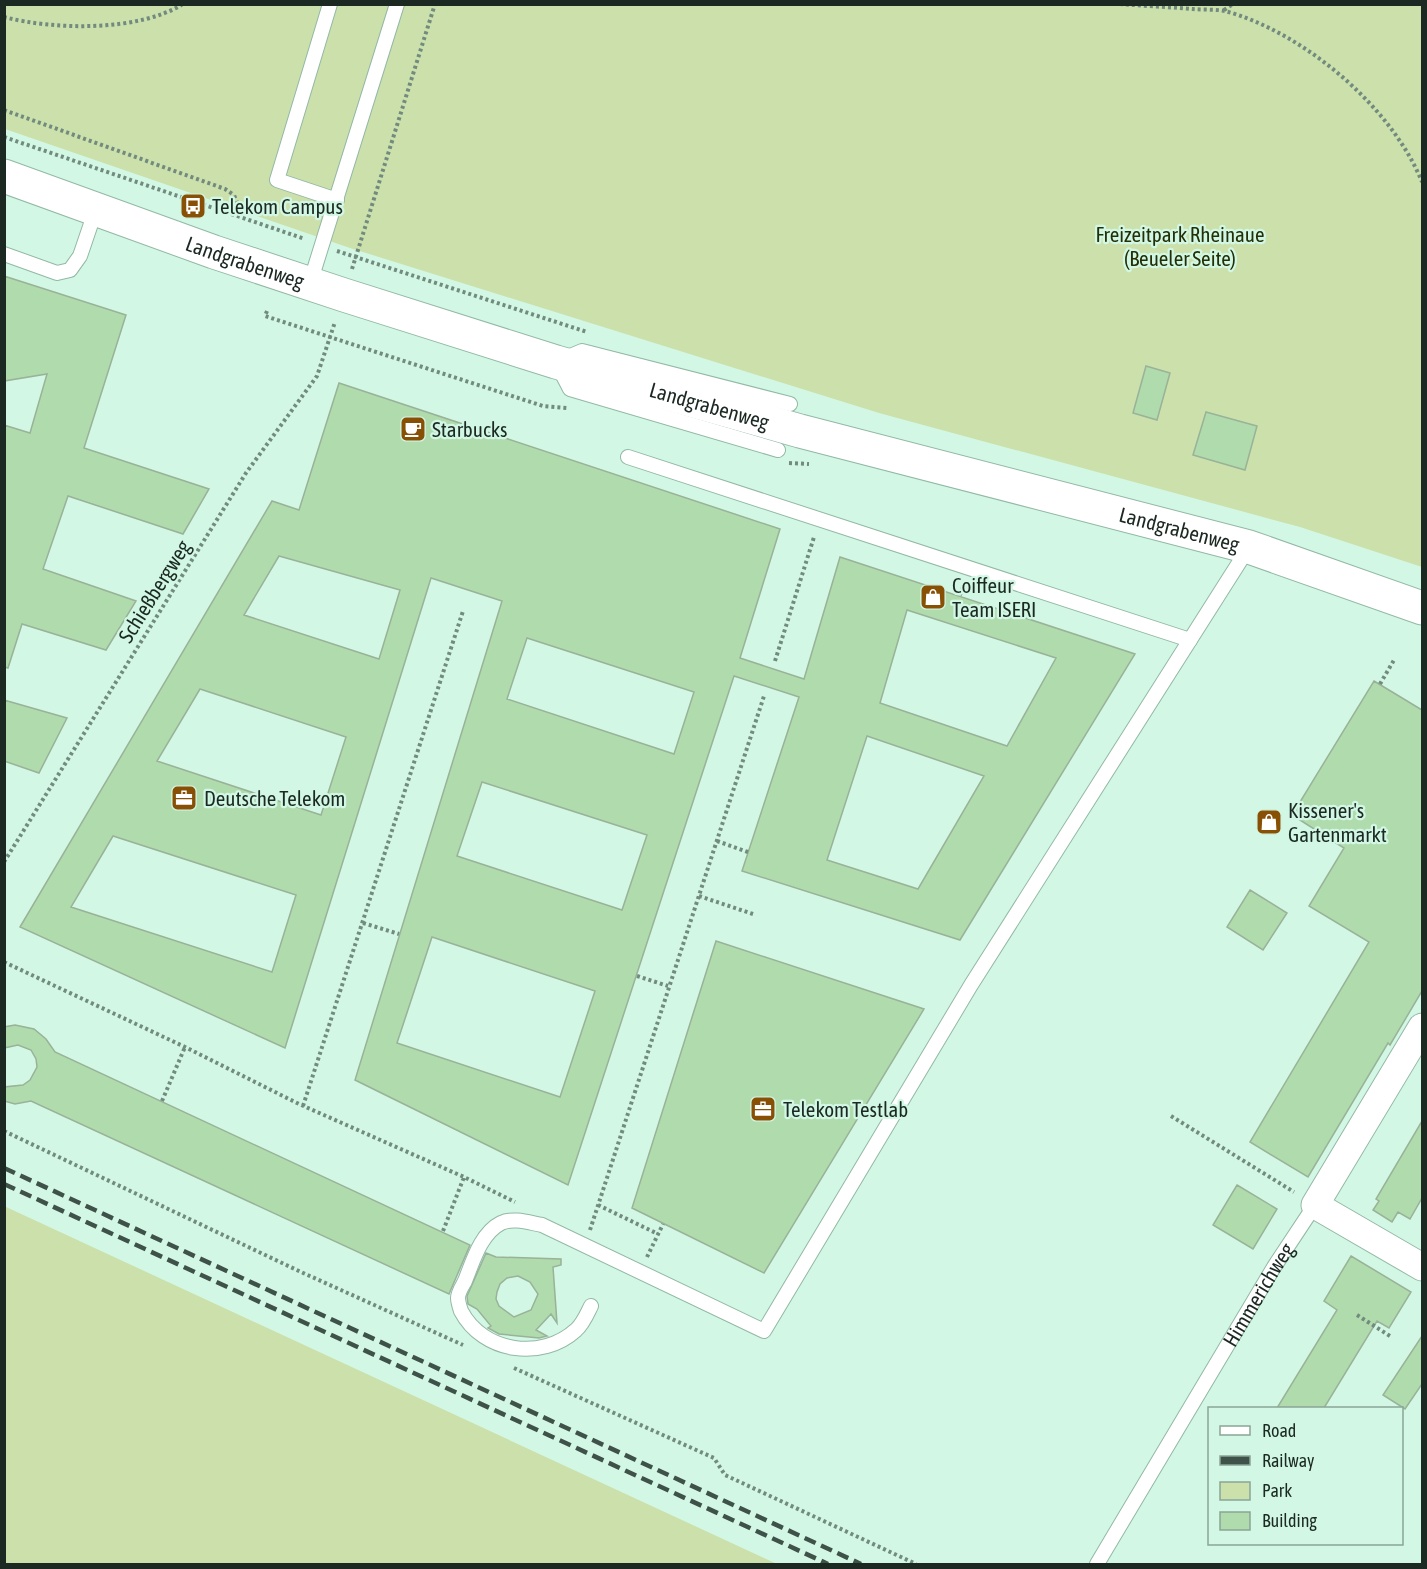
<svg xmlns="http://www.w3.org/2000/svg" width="1427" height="1569" font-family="'Asap Condensed',sans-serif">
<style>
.green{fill:#cce0ab}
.building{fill:#afdbad;stroke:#99b298;stroke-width:1.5;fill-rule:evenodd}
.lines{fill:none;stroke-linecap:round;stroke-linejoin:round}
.service-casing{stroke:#93b8a6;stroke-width:16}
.minor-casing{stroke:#93b8a6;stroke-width:29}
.tertiary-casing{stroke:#93b8a6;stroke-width:35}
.path{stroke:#728b7e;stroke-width:4;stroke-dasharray:3 3;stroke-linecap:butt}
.service{stroke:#fff;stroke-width:14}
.minor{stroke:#fff;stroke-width:27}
.tertiary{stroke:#fff;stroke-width:33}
.rail{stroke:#3f5249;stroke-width:4.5;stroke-dasharray:12 6;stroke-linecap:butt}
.labels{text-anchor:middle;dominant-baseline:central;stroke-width:4.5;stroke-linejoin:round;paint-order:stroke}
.poi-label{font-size:21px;fill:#1b2922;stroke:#d2f8e5;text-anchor:start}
.park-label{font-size:21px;fill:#242f05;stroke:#d2f8e5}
.street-label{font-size:21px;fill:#1b2922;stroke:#d2f8e5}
</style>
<rect width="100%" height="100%" fill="#d2f8e5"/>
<path class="green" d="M 5,5 L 1422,5 L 1422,567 L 1300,527 L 879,413 L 350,248 L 5,129 Z
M 4,1206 L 777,1564 L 5,1564 Z"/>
<path class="building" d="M 4,276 L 126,315 L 84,448 L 209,489 L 183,534 L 68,496 L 43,569 L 136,601 L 106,650 L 22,624 L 8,668 L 4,667 L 4,425 L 30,433 L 47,374 L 4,381 Z
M 1146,366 L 1170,373 L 1157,420 L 1133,413 Z
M 339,383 L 780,529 L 740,658 L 804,679 L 840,557 L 1135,654 L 960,940 L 742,871 L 799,697 L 734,676 L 568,1185 L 355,1080 L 502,601 L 431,578 L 285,1048 L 20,927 L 272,501 L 299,510 ZM 279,556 L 400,590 L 379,659 L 244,615 ZM 907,610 L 1056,658 L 1007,746 L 880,703 ZM 527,638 L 694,692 L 674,754 L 507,699 ZM 200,689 L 346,737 L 321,815 L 157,761 ZM 867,736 L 984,776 L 918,889 L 827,860 ZM 482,782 L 647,835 L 622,910 L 457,856 ZM 113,836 L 296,895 L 272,972 L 71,907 ZM 432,937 L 595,991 L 560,1097 L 397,1043 Z
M 1206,412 L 1257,426 L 1245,470 L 1193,455 Z
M 1374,681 L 1422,710 L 1422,991 L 1390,1045 L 1388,1043 L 1308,1177 L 1250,1142 L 1369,942 L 1309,906 L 1344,848 L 1292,815 Z
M 4,700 L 67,718 L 39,773 L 4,761 Z
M 1250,890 L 1287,913 L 1263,950 L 1227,927 Z
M 716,941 L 924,1009 L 764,1273 L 632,1208 Z
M 15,1025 L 34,1029 L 46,1039 L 55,1052 L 470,1245 L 449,1294 L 31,1101 L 15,1104 L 4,1101 L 4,1087 L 23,1085 L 30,1080 L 37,1067 L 36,1059 L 31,1050 L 18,1045 L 4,1048 L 4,1027 Z
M 1422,1121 L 1422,1198 L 1410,1219 L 1398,1212 L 1392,1222 L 1373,1210 L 1379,1201 L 1376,1199 Z
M 1237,1185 L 1277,1209 L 1253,1249 L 1213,1225 Z
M 486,1253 L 496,1257 L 561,1259 L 561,1265 L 553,1267 L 557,1323 L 551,1314 L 536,1330 L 547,1336 L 539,1338 L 499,1334 L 488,1328 L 491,1326 L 477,1309 L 468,1304 L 467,1296 ZM 518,1276 L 530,1282 L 538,1294 L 531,1310 L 514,1317 L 499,1306 L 496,1299 L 497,1292 L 500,1284 L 507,1278 Z
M 1351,1256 L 1411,1292 L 1389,1328 L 1377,1321 L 1324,1408 L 1277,1408 L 1337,1310 L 1324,1301 Z
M 1422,1336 L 1422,1384 L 1405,1409 L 1383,1395 Z"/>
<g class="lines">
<g class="service-casing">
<g id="service">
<path d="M 330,4 L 277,180 L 337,200"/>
<path d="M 4,254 L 57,273 L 70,270 L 80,256 L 96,209"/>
<path d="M 310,283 L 397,4"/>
<path d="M 778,450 L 570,389 L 556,362 L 582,351 L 790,404"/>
<path d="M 628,457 L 1190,640"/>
<path d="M 591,1306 C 587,1314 583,1324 576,1330 C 542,1361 483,1353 461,1311 C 460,1308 458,1301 458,1298 C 458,1292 463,1285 465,1281 C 473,1261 481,1233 501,1223 C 514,1217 530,1223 542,1225 L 764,1331 L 971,985 L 1249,547"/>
<path id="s1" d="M 1097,1564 L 1274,1267 L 1315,1205"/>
</g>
</g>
<g class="minor-casing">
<path id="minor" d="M 1422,1027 L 1315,1205 L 1422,1267"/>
</g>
<g class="tertiary-casing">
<g id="tertiary">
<path id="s2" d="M 4,176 L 214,252 L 344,295 L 556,362 L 800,431 L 1249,547 L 1422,608"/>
</g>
</g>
<path class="path" d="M 1120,4 C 1144,6 1169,7 1193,9 C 1203,10 1215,9 1225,11 C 1303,32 1392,107 1422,182
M 1224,10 L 1233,4
M 4,17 C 54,30 138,32 183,4
M 4,110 L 225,189 L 234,195 L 243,217
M 4,137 L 305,239
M 337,251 L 587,332
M 352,269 L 435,4
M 267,311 L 265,316 L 543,406 L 567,408
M 789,463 L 809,464
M 960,595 L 964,583
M 775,661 L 814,537
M 1380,684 L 1394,660
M 717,841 L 748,852
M 4,862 L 246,473 L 317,376 L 335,322
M 699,896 L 753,914
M 363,923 L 399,934
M 4,962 L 185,1047 L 299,1104 L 464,1177 L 515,1202
M 637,976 L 668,986
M 162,1101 L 185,1047
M 303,1106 L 463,611
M 1171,1116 L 1294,1192
M 4,1131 L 301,1272 L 463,1345
M 598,1205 L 658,1234
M 590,1230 L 764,696
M 443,1231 L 464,1177
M 647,1257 L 663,1224
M 1357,1315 L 1390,1336
M 514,1368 L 714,1458 L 725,1475 L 916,1564"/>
<use href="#service" class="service"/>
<use href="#minor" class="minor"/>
<use href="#tertiary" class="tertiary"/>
<path class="rail" d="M 4,1168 L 861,1564
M 4,1184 L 828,1564"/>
</g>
<defs>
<g id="bus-square" transform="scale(1.35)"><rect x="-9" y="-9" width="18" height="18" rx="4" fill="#885004" stroke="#d2f8e5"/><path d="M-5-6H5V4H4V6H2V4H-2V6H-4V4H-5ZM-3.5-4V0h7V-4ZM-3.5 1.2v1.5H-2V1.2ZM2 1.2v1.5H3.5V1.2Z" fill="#fff"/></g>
<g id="cafe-square" transform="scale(1.35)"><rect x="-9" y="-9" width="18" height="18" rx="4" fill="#885004" stroke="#d2f8e5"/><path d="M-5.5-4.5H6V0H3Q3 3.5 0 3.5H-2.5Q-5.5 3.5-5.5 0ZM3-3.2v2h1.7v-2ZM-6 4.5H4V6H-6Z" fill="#fff"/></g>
<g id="shop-square" transform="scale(1.35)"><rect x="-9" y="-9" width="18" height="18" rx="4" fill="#885004" stroke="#d2f8e5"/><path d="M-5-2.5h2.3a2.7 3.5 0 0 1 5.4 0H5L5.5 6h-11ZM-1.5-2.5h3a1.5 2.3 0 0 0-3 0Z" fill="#fff"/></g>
<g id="office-square" transform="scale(1.35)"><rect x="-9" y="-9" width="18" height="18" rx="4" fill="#885004" stroke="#d2f8e5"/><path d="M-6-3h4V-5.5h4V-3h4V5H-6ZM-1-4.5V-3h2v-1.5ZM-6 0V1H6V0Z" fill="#fff"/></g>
</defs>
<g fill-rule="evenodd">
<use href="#bus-square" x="193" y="206"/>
<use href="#cafe-square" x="413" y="429"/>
<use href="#shop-square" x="933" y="597"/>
<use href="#office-square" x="184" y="798"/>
<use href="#shop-square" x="1269" y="822"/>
<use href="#office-square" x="763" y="1109"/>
</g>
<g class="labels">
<g class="poi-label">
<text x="212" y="206">Telekom Campus</text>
<text x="432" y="429">Starbucks</text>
<text x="952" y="585">Coiffeur<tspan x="952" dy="24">Team ISERI</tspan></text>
<text x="204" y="798">Deutsche Telekom</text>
<text x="1288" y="810">Kissener's<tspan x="1288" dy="24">Gartenmarkt</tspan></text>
<text x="783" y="1109">Telekom Testlab</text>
</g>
<g class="park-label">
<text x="1180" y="234">Freizeitpark Rheinaue<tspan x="1180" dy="24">(Beueler Seite)</tspan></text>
</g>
<g class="street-label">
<text stroke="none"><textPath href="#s2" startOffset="256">Landgrabenweg</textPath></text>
<text stroke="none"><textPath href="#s2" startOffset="742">Landgrabenweg</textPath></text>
<text stroke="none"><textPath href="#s2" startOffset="1228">Landgrabenweg</textPath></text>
<text transform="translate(154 591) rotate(-58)">Schießbergweg</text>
<text stroke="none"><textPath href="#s1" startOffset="314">Himmerichweg</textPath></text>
</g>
</g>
<rect width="1427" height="1569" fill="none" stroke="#1b2922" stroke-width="12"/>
<rect x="1208" y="1407" width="195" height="138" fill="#d2f8e5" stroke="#89a597" stroke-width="1.5"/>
<rect x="1220" y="1426" width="30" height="9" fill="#ffffff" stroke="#89a597" stroke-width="1.5"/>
<text x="1262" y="1437" font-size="18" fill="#1b2922">Road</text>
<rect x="1220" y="1456" width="30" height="9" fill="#3f5249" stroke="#89a597" stroke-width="1.5"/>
<text x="1262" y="1467" font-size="18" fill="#1b2922">Railway</text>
<rect x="1220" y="1482" width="30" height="18" fill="#cce0ab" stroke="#89a597" stroke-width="1.5"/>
<text x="1262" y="1497" font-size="18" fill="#1b2922">Park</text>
<rect x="1220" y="1512" width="30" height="18" fill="#afdbad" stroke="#89a597" stroke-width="1.5"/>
<text x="1262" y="1527" font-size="18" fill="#1b2922">Building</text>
</svg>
